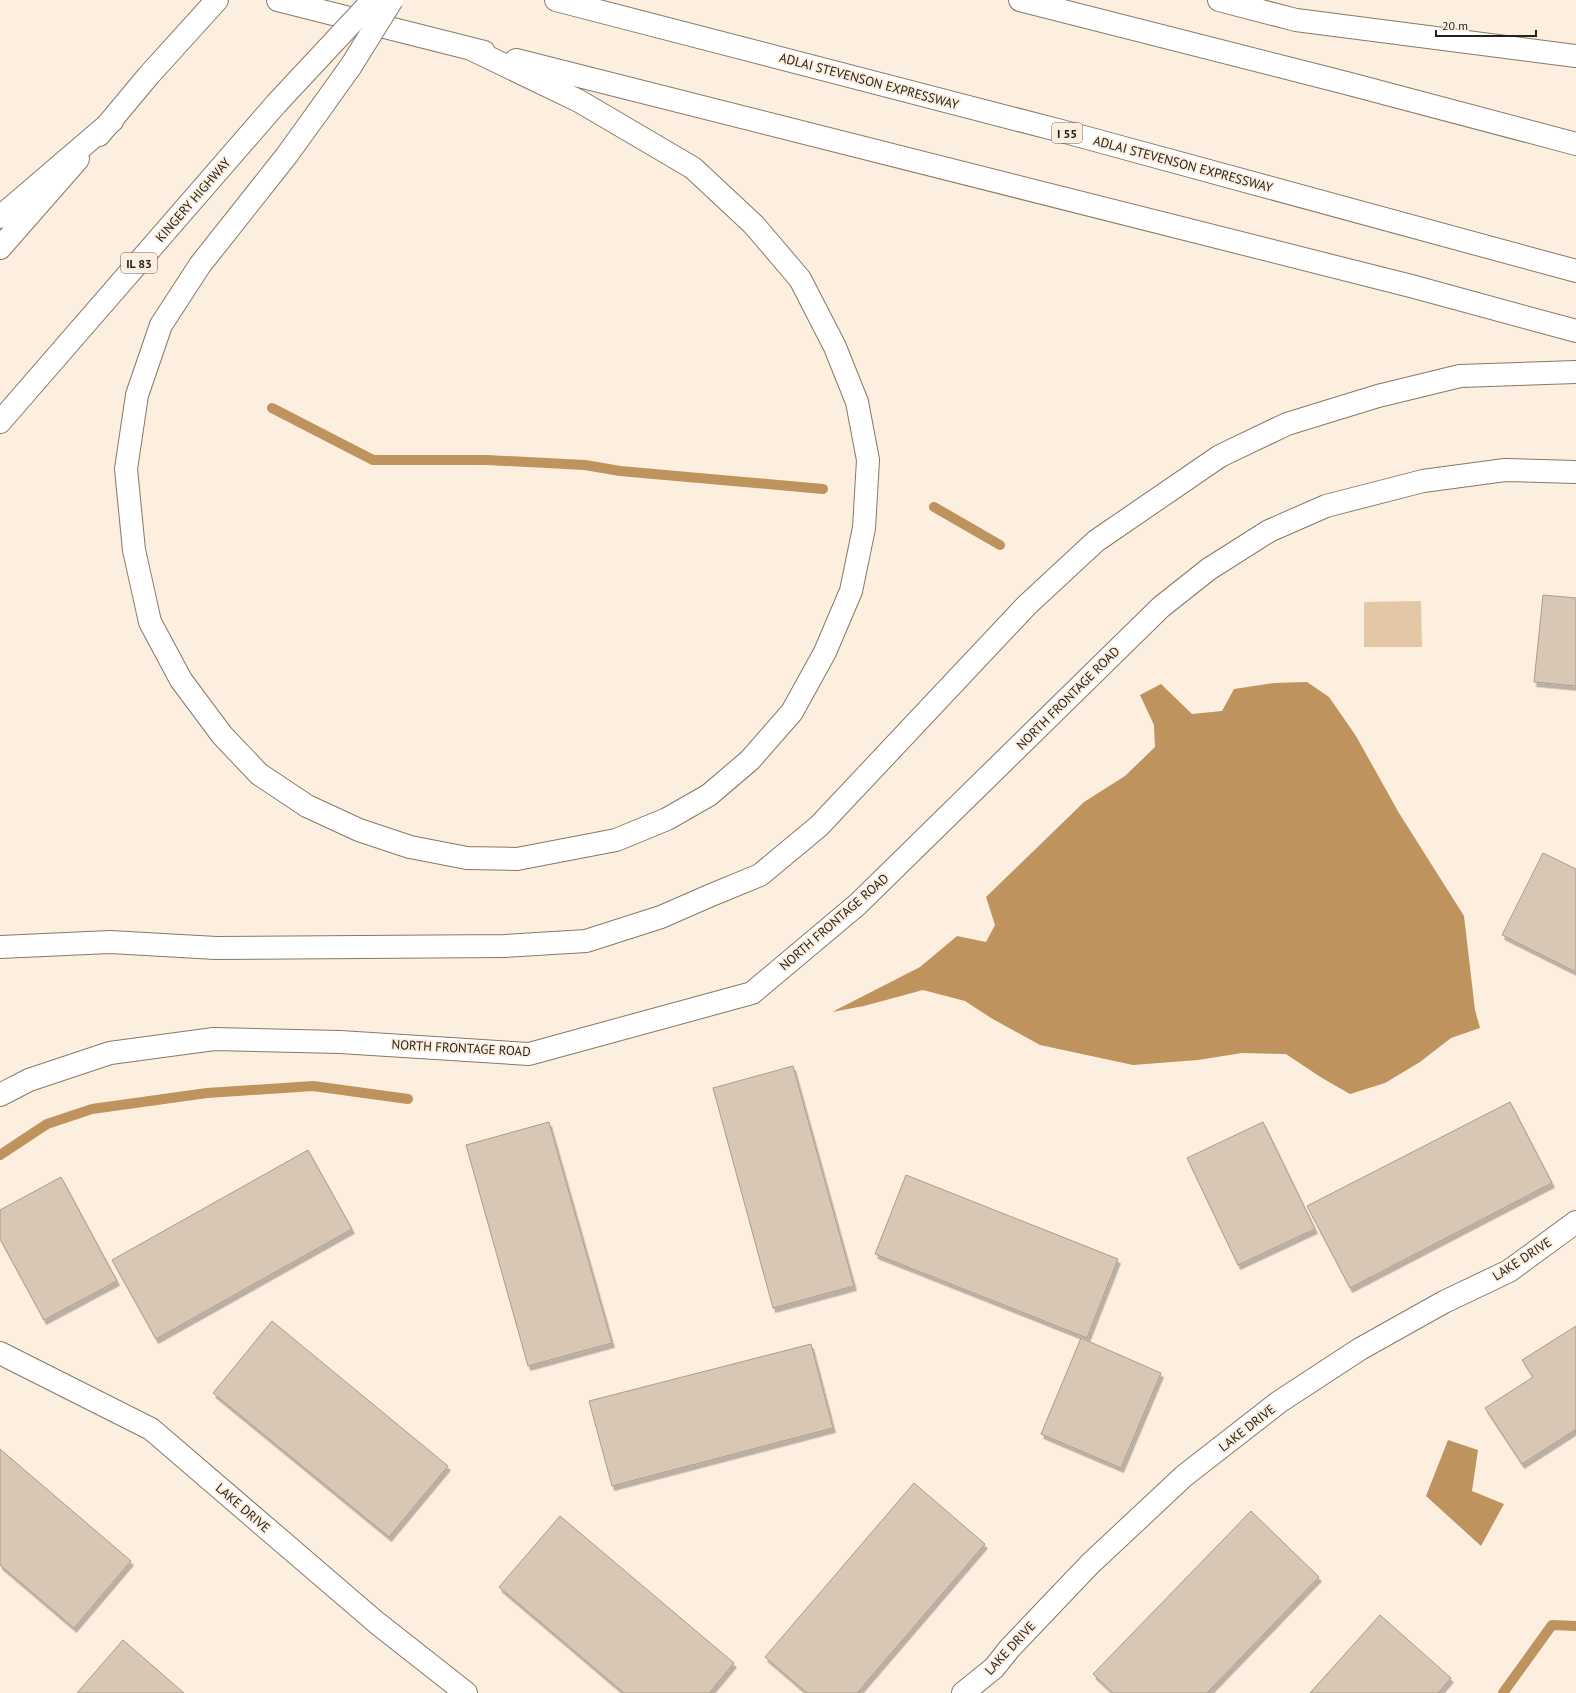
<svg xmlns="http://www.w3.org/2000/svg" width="1576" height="1693" font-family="'PT Sans',sans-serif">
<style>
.green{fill:#e4c8a6}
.water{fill:#be935d}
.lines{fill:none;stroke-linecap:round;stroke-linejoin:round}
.stream{stroke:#be935d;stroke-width:10}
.building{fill:#d7c7b4;stroke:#ab9c89;filter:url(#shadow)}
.minor-casing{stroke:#877866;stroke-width:24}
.trunk-casing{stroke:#877866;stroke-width:24}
.motorway-casing{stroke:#877866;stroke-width:24}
.minor{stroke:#fff;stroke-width:22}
.trunk{stroke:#fff;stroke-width:22}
.motorway{stroke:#fff;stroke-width:22}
.trunk-bridge-casing{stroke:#877866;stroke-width:24;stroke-linecap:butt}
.motorway-bridge-casing{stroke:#877866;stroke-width:24;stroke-linecap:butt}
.trunk-bridge{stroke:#fff;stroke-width:22}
.motorway-bridge{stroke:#fff;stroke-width:22}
.labels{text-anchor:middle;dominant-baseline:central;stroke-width:4;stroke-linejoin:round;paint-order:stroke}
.shield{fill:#fdefdf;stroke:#675f55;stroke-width:1}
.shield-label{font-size:12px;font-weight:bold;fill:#27211a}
.street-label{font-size:13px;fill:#27211a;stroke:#fdefdf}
</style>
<defs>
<filter id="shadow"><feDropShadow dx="2.5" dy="4.5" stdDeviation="0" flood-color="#0004"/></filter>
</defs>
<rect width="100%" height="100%" fill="#fdefdf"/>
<path class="green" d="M 1421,601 L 1422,647 L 1364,647 L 1364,602 Z"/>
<path class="water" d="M 1307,682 L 1329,697 L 1356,736 L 1399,813 L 1464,916 L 1475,1010 L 1480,1028 L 1451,1038 L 1420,1062 L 1385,1083 L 1350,1094 L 1322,1078 L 1286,1054 L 1242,1053 L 1198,1060 L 1133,1065 L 1040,1045 L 991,1018 L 965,1001 L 923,990 L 864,1006 L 832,1012 L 920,967 L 957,936 L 986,942 L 995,925 L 986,897 L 1084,802 L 1125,776 L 1155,747 L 1154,725 L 1140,695 L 1161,684 L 1192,714 L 1222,711 L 1234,689 L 1274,683 Z
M 1448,1440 L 1478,1450 L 1472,1491 L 1504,1504 L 1481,1546 L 1426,1496 Z"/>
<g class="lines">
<path class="stream" d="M 272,408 L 373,460 L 487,460 L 585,465 L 620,471 L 823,489
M 934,507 L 1000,545
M 0,1155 L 47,1124 L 92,1109 L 207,1093 L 313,1086 L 408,1099
M 1503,1693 L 1552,1625 L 1576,1626"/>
</g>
<path class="building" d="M 1543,595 L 1576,598 L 1576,686 L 1534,682 Z
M 1543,853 L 1576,869 L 1576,972 L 1502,935 Z
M 793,1066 L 854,1286 L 773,1308 L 713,1088 Z
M 1510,1102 L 1552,1183 L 1350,1288 L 1307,1206 Z
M 549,1122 L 612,1343 L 528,1366 L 466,1145 Z
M 1263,1122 L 1315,1229 L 1238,1265 L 1187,1158 Z
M 308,1150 L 352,1229 L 156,1339 L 112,1260 Z
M 906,1175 L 1118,1259 L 1087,1338 L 875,1254 Z
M 61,1177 L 117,1281 L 44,1320 L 0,1239 L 0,1210 Z
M 272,1321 L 448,1466 L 389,1537 L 213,1393 Z
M 1576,1326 L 1576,1433 L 1575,1430 L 1522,1464 L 1485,1408 L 1533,1377 L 1522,1360 Z
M 1081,1338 L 1161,1373 L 1121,1468 L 1041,1434 Z
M 811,1344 L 833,1428 L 612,1486 L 589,1401 Z
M 0,1449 L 131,1561 L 74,1628 L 0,1565 Z
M 914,1483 L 985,1544 L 857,1693 L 807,1693 L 765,1657 Z
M 1251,1511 L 1319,1577 L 1207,1693 L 1113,1693 L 1093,1674 Z
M 560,1516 L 734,1663 L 709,1693 L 624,1693 L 499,1587 Z
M 1380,1615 L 1451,1678 L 1438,1693 L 1310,1693 Z
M 123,1640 L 184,1693 L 77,1693 Z"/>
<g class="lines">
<g class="minor-casing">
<path id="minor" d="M 0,1095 L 29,1080 L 110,1053 L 214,1039 L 340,1042 L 529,1054 L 752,993 L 858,904 L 1161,607 L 1209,569 L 1269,531 L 1326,506 L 1423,481 L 1505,470 L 1576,472
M 0,1353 L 151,1429 L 377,1623 L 466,1693
M 963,1693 L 994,1668 L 1010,1648 L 1090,1564 L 1184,1476 L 1279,1402 L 1360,1349 L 1444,1302 L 1509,1271 L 1576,1222"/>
</g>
<g class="trunk-casing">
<path id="trunk" d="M 99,135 L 149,75 L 217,0
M 0,248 L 78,159
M 0,422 L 276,104"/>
</g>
<g class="motorway-casing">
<path id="motorway" d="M 278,0 L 484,52
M 556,0 L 1069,133 L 1576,271
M 1020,0 L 1346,83 L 1576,144
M 1219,0 L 1296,20 L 1576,56
M 516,60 L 1411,286 L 1576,331
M 318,112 L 287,155 L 200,265 L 161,325 L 137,395 L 126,469 L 134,550 L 150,622 L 181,680 L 222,735 L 259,774 L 307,806 L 359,830 L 410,847 L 467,858 L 517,859 L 616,840 L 667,819 L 709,795 L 750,760 L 792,712 L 825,652 L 851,591 L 864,528 L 868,460 L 857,402 L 835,347 L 800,279 L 754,225 L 693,168 L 579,101 L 471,49
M 0,217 L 112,121
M 0,947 L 110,942 L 216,948 L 505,946 L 586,941 L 661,917 L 709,896 L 760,875 L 819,826 L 1027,605 L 1096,541 L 1220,456 L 1287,424 L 1378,396 L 1460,376 L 1576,372"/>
</g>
<use href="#minor" class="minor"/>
<use href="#trunk" class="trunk"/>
<use href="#motorway" class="motorway"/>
<g class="trunk-bridge-casing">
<path id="trunk-bridge" d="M 276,104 L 373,0"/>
</g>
<g class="motorway-bridge-casing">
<path id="motorway-bridge" d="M 318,112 L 351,66 L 392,0"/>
</g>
<use href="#trunk-bridge" class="trunk-bridge"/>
<use href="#motorway-bridge" class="motorway-bridge"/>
</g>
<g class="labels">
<g class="shield">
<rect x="1052" y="123" width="30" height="20" rx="3"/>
<rect x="121" y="253" width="36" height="20" rx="3"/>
</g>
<g class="shield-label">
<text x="1067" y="133">I 55</text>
<text x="139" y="263">IL 83</text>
</g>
<g class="street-label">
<text transform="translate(869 81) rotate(15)">ADLAI STEVENSON EXPRESSWAY</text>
<text transform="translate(1183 164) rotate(15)">ADLAI STEVENSON EXPRESSWAY</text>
<text transform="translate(193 200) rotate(-49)">KINGERY HIGHWAY</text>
<text transform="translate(1068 698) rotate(-45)">NORTH FRONTAGE ROAD</text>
<text transform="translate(834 922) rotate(-41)">NORTH FRONTAGE ROAD</text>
<text transform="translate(461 1048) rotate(3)">NORTH FRONTAGE ROAD</text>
<text transform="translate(1522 1259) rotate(-33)">LAKE DRIVE</text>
<text transform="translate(1247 1428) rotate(-38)">LAKE DRIVE</text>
<text transform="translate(243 1508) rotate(41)">LAKE DRIVE</text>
<text transform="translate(1010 1648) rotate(-47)">LAKE DRIVE</text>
</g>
</g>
<path d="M1436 30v6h100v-6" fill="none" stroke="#27211a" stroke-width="2"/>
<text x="1442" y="30" font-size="12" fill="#27211a" stroke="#fdefdf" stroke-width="3" paint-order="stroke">20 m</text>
</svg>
